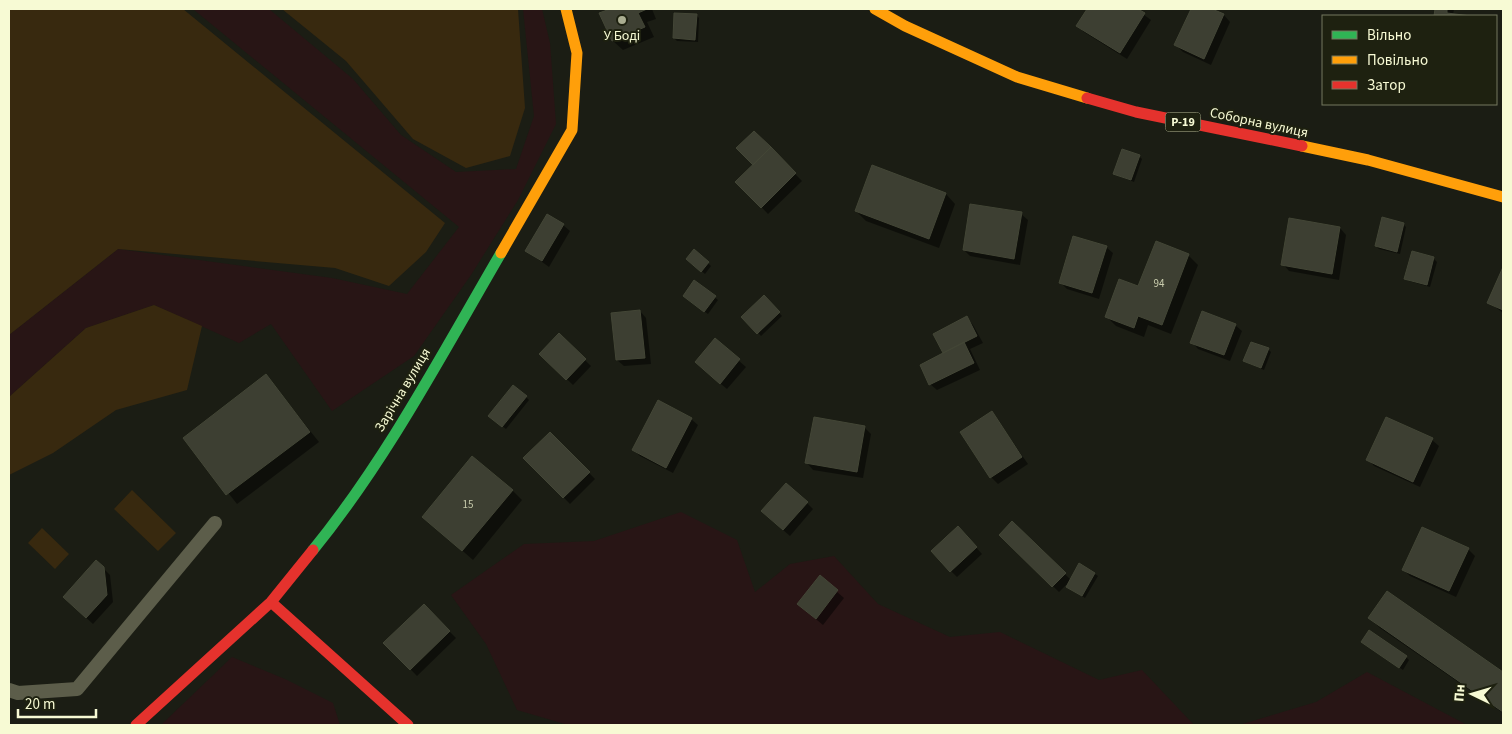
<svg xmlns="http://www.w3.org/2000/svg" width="1512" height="734" font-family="'Source Sans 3',sans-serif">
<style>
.green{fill:#281515}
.water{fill:#38290f}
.shadow{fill:#0007}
.building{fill:#3d3f32;stroke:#434636}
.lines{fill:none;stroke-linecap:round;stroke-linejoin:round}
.lane{stroke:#5c5d4a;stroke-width:14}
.fast{stroke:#30b455;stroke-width:11}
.slow{stroke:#ff9f0a;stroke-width:11}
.jam{stroke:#e5322d;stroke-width:11}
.poi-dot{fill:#aaad91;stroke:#1e2110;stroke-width:2}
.labels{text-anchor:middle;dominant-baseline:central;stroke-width:4;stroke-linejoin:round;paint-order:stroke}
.number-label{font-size:11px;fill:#c8cbac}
.shield{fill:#1e2110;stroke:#b6b999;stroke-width:1}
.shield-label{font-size:12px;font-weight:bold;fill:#f7fad4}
.poi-label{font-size:14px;fill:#f7fad4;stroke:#1e2110}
.street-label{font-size:14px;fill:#f7fad4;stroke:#1e2110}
</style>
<rect width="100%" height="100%" fill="#1b1d14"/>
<path class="green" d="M 193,9 L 269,9 L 353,79 L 401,135 L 456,172 L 516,169 L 534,116 L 523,9 L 542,9 L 550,43 L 556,124 L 518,200 L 471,275 L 414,356 L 332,411 L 271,324 L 239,343 L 154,305 L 86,328 L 9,397 L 9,335 L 118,249 L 332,278 L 407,294 L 459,227 Z
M 681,512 L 737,540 L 755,592 L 790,564 L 834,556 L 878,604 L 950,637 L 1000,632 L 1099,680 L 1142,670 L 1194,725 L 568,725 L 517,710 L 486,644 L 451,595 L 524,544 L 594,541 Z
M 232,657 L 285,679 L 333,703 L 340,725 L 161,725 Z
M 1367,672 L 1467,725 L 1239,725 L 1316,702 Z"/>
<path class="water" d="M 9,9 L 183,9 L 445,223 L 426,252 L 389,286 L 335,268 L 118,249 L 9,335 Z
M 282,9 L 518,9 L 525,108 L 510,156 L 466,168 L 413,139 L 346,61 Z
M 154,305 L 202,326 L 187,390 L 116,410 L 53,453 L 9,475 L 9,397 L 86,328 Z
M 132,490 L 176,533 L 158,551 L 114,509 Z
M 42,528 L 69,554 L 55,569 L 28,543 Z"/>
<path class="shadow" d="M 613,9 L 652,9 L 656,19 L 647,22 L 654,37 L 623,50 L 613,41 L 601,14 Z
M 702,9 L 723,9 L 723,10 Z
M 1088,9 L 1136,9 L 1151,20 L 1127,59 L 1084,32 L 1078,26 Z
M 1193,9 L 1209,9 L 1224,15 L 1230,22 L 1211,65 L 1183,52 L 1176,45 Z
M 1436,9 L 1454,9 L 1453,15 L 1462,16 L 1436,16 Z
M 696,15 L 699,18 L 698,42 L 677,41 L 674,38 Z
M 754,132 L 802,181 L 768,214 L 737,182 L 755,165 Z
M 1139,156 L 1142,159 L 1134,182 L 1114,174 Z
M 873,167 L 946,194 L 955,204 L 939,248 L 866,221 L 856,211 Z
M 1021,214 L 1028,220 L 1020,265 L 970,256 L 964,250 Z
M 1290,220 L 1340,228 L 1346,235 L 1339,280 L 1289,271 L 1283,264 Z
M 1403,224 L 1406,227 L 1400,254 L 1379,249 L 1376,246 Z
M 563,225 L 570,231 L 549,267 L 527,251 Z
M 1106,247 L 1113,253 L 1099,299 L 1067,289 L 1060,282 Z
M 695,251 L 711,266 L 705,274 L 688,259 Z
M 1413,253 L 1434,259 L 1437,262 L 1430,287 L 1409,281 L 1406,278 Z
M 1188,255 L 1198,265 L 1171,334 L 1148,325 L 1144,337 L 1116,326 L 1106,316 L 1138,288 Z
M 1503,270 L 1503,313 L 1489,302 Z
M 695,282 L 718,300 L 708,314 L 687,299 Z
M 764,297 L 782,316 L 761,336 L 743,317 Z
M 640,311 L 646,318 L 651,364 L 624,366 L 617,360 Z
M 967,318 L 973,325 L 983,343 L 970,349 L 980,370 L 937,390 L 930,384 L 944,354 Z
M 1235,325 L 1242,331 L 1230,361 L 1198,349 L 1192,342 Z
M 559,335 L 591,366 L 573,385 L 541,354 Z
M 715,340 L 746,367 L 727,389 L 703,369 Z
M 1268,349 L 1271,352 L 1264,370 L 1244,361 Z
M 266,376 L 319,442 L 237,504 L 185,438 Z
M 526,397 L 529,400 L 506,429 L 493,419 Z
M 992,413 L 1028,464 L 998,484 L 991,477 Z
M 691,419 L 698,425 L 673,473 L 640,456 L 634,450 Z
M 864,427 L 871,434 L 863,478 L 813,470 L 807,463 Z
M 550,433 L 595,479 L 570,504 L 525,458 Z
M 1432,440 L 1439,446 L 1420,487 L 1374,466 L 1368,459 Z
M 512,490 L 522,500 L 473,560 L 424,517 Z
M 807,503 L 813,509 L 790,536 L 769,518 Z
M 1012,523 L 1071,580 L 1095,574 L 1098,576 L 1085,598 L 1066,585 L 1059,592 L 1000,535 Z
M 964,534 L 982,554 L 957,577 L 951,571 Z
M 1468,549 L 1475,556 L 1456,597 L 1410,576 L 1403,569 Z
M 103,568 L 110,575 L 113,602 L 93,624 L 71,604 Z
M 820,577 L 844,598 L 823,625 L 805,610 Z
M 1387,593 L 1503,674 L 1503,713 L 1380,628 L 1370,618 Z
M 424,606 L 456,638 L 417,676 L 385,643 Z
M 1366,644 L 1406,657 L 1409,660 L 1403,670 Z"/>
<path class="building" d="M 610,9 L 647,9 L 638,13 L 645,27 L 612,41 L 599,13 Z
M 1087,9 L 1138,9 L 1145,13 L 1120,53 L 1076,26 Z
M 1191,9 L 1212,9 L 1224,14 L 1204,59 L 1174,45 Z
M 1435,9 L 1447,9 L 1447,13 L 1471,16 L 1434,16 Z
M 674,13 L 697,14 L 695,40 L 673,38 Z
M 754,131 L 771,147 L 753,165 L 736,148 Z
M 771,147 L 796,173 L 761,208 L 735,182 Z
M 1122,149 L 1140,155 L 1131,180 L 1113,174 Z
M 872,165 L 946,193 L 929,239 L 855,211 Z
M 970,204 L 1022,212 L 1014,259 L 963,250 Z
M 547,214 L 564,224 L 542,261 L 525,251 Z
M 1382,217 L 1404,223 L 1397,252 L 1375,246 Z
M 1289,218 L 1340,227 L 1332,274 L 1281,265 Z
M 1073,236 L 1107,246 L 1092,293 L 1059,283 Z
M 1156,241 L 1189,254 L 1162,325 L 1138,316 L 1134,328 L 1105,317 L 1119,279 L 1138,286 Z
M 694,249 L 709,262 L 701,272 L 686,259 Z
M 1412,251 L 1434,257 L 1427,285 L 1404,279 Z
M 1503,267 L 1503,310 L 1487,303 Z
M 694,280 L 716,296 L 704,312 L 683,296 Z
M 764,295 L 780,312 L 757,334 L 741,317 Z
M 640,310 L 645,358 L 616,360 L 611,313 Z
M 1202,311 L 1236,324 L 1224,355 L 1190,343 Z
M 967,316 L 977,336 L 943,353 L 933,334 Z
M 559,333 L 586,359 L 566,380 L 539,354 Z
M 715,338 L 740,359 L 720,384 L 695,362 Z
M 964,342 L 974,363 L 929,385 L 920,365 Z
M 1251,342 L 1269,348 L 1261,368 L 1243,361 Z
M 266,374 L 310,432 L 226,495 L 183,438 Z
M 513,385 L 527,396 L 502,427 L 488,416 Z
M 658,400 L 692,418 L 666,468 L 632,450 Z
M 992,411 L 1022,457 L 990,478 L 960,432 Z
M 814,417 L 865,426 L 857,472 L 805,463 Z
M 1386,417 L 1433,438 L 1413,482 L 1366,460 Z
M 550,432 L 590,472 L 563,498 L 523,458 Z
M 472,456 L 513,490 L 462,551 L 422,517 Z
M 786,483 L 808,502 L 783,530 L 761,511 Z
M 1012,521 L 1066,573 L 1052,587 L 999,535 Z
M 958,526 L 977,547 L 950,572 L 931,551 Z
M 1422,527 L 1469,548 L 1449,591 L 1402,570 Z
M 96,560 L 104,567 L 107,595 L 86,618 L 63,597 Z
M 1079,563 L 1095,573 L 1082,596 L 1066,587 Z
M 820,575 L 838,590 L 816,619 L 797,604 Z
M 1387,591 L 1503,672 L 1503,712 L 1368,618 Z
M 424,604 L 450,631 L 410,670 L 383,643 Z
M 1369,630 L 1407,656 L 1399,668 L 1361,642 Z"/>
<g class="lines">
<path class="lane" d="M 9,690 L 18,693 L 77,689 L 215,523"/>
<path class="fast" d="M 313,550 C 387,459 442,354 501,253"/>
<path class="slow" d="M 875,9 L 905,26 L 1017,77 L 1087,98
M 1302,146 L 1368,160 L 1503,197
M 501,253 L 572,130 L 577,53 L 566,9"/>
<path class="jam" d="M 1087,98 L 1136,112 L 1302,146
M 271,602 L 408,725
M 136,725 L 271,602 L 313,550"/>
</g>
<circle class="poi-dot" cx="622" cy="20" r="5"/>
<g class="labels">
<g class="number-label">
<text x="1159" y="283">94</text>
<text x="468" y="504">15</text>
</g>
<rect class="shield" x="1165.5" y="112.5" width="35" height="19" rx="4"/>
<g class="shield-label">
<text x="1183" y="122">Р-19</text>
</g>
<g class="poi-label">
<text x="622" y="36">У Боді</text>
</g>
<g class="street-label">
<text transform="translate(1259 123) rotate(12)">Соборна вулиця</text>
<text transform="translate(403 390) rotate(-59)">Зарічна вулиця</text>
</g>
</g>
<rect width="1512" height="734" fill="none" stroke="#f7fad4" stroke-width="20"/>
<rect x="1322" y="15" width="175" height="90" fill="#1e2110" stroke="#75785e"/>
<rect x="1332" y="31" width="25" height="8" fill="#30b455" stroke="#75785e"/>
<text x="1367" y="40" font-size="15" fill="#f7fad4">Вільно</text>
<rect x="1332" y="56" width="25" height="8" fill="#ff9f0a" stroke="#75785e"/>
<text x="1367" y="65" font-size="15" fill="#f7fad4">Повільно</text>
<rect x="1332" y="81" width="25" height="8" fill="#e5322d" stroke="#75785e"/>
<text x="1367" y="90" font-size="15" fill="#f7fad4">Затор</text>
<g transform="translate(1472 694) rotate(275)" stroke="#1e2110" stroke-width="4" paint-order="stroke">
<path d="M0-4L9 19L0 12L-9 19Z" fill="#f7fad4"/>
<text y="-8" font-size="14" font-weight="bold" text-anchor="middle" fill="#f7fad4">Пн</text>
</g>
<path d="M18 709v8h78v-8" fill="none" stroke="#f7fad4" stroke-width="2.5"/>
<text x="25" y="709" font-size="15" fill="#f7fad4" stroke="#1e2110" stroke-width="4" paint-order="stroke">20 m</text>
</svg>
